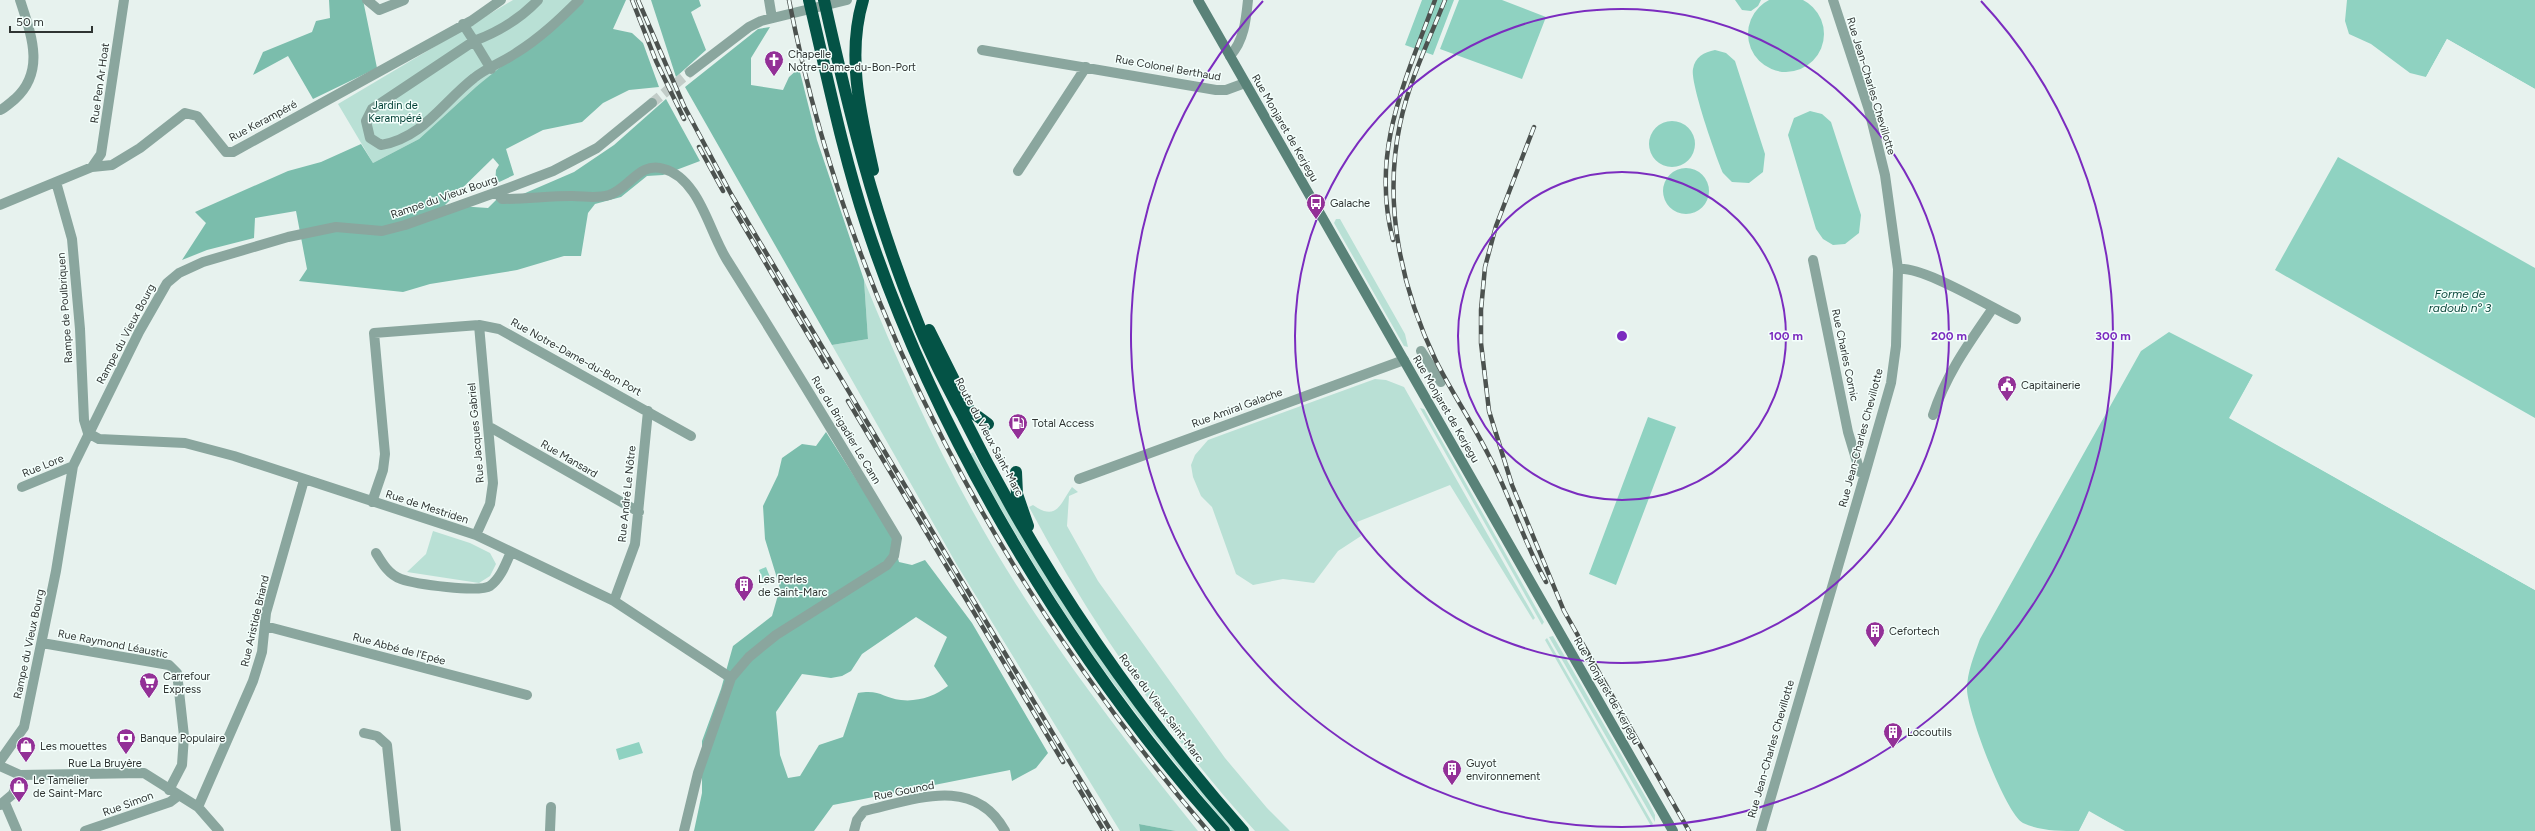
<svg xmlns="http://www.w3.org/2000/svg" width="2535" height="831" font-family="Figtree,sans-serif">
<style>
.green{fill:#b9e0d5}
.forest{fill:#7bbdac;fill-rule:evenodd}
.water{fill:#8fd2c1}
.pier{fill:#e7f2ee}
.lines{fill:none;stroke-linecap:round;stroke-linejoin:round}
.street-tunnel{stroke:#c2ccc8;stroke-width:10;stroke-dasharray:10 5;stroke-linecap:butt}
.street{stroke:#8aa69e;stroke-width:10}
.secondary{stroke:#598278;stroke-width:10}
.highway{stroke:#045346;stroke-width:12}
.rail-casing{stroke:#4c524f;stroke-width:4.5}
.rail{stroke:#f4fffc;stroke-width:3;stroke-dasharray:9;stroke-linecap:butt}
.ring{fill:none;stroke:#7b2cbf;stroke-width:2}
.labels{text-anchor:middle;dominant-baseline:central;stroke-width:3;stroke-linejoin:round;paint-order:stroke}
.poi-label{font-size:11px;fill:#2f3432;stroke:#f4fffc;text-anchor:start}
.street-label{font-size:11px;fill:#2f3432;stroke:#f4fffc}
.park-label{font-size:11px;fill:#003f34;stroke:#f4fffc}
.water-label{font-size:12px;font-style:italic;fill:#0c483c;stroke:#f4fffc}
.centre{fill:#7b2cbf;stroke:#f4fffc;stroke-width:2}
.ring-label{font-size:12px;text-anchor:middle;font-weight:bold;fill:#7b2cbf;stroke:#f4fffc;stroke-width:3;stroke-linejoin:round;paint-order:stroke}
</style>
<rect width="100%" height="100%" fill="#e7f2ee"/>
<path class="green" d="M 513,0 L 584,0 L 543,38 L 477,86 L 419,139 L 373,163 L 338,104 Z
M 1336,219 L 1340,219 L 1405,334 L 1408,347 L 1404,346 L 1334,223 Z
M 864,280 C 911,396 966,511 1036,615 C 1086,690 1141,761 1198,831 L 1176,831 L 1139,824 L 1140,831 L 1120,831 L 957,565 L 832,345 L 868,339 Z
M 1375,379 L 1386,380 L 1404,387 L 1535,618 L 1533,620 L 1450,485 L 1357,522 L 1361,536 L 1338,551 L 1314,583 L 1283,579 L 1253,585 L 1236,574 L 1212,507 L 1201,496 L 1193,477 L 1191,465 L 1195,455 L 1208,440 Z
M 1420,408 L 1424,409 L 1544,622 L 1542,625 Z
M 973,452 C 1049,587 1134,714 1236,831 L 1232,831 C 1190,782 1149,732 1111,680 C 1058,608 1013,531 970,454 Z
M 1072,487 L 1078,492 L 1069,496 L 1067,526 L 1098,581 L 1225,758 L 1267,808 L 1290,831 L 1255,831 C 1166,733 1091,623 1029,507 L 1033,505 C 1057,522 1060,504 1072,487 Z
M 433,531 L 470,543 L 490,553 L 496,564 L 490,576 L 479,583 L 407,572 L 426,554 Z
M 1553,636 L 1649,803 L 1655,815 L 1655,822 L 1549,637 Z
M 1547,638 L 1653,824 L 1651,826 L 1545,640 Z"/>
<path class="forest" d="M 329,0 L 363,0 L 377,68 L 313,99 L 288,56 L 253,75 L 263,52 L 312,32 L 316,21 L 330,18 Z
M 584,0 L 626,0 L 613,29 L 632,33 L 643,43 L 659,87 L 629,90 L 603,103 L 582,122 L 543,130 L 506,149 L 514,175 L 495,184 L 496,170 L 499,165 L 493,158 L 445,205 L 488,208 L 499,197 L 523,194 L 574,172 L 614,145 L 666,99 L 700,161 L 663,175 L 647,176 L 621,197 L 595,204 L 588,213 L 581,256 L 564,256 L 517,270 L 430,284 L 403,292 L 299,281 L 307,269 L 296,211 L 255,218 L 254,238 L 207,250 L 182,260 L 206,223 L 195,212 L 288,171 L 321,162 L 361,144 L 373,163 L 419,139 L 477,86 Z
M 651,0 L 699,0 L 701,6 L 691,12 L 706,50 L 676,77 Z
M 770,27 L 751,58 L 751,85 L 783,90 L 789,77 L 799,68 L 817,140 L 864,280 L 868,339 L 832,345 L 685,87 L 758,29 Z
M 826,432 L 891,534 L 899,562 L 912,565 L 925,560 L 972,623 L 1048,753 L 1036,768 L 1012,781 L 1010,770 L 833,805 L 814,831 L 694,831 L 702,793 L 702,741 L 721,689 L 733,646 L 772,616 L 780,588 L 765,539 L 763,506 L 778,475 L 782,458 L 802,444 L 816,446 ZM 916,617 L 947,637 L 934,666 L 948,686 C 935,696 918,702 901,700 C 883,698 880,689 858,693 L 843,737 L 819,745 L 800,776 L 788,778 L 780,755 L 776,712 L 802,674 L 831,678 L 842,676 L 851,671 L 862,654 Z
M 1139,824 L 1176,831 L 1140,831 Z"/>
<path class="water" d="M1748 34a38 38 0 1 1 76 0a38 38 0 1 1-76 0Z
M 1422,0 L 1454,0 L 1433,55 L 1405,45 Z
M 1459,0 L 1502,0 L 1546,17 L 1522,79 L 1440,49 Z
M 1735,0 L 1761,0 L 1758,6 L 1751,11 L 1742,10 Z
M 2347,0 L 2535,0 L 2535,89 L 2447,39 L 2426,77 L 2410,73 L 2371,44 L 2349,34 L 2345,21 Z
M 1715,50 L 1726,53 L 1735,61 L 1765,154 L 1763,172 L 1749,183 L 1732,182 L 1723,173 C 1716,157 1690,83 1693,69 C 1695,57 1704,52 1715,50 Z
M 1810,111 L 1822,114 L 1831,122 L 1861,215 L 1859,233 L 1845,244 L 1833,245 L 1823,239 L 1816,229 L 1788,135 L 1794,118 Z
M1649 144a23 23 0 1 1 46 0a23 23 0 1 1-46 0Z
M 2338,157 L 2535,268 L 2535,418 L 2275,270 Z
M1663 191a23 23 0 1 1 46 0a23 23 0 1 1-46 0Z
M 2169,332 L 2253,375 L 2230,418 L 2535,590 L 2535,831 L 2125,831 L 2089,812 L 2079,831 C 2059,831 2040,831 2023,823 C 2005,813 1967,711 1967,689 C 1967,672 1974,656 1980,639 L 2141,351 Z
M 1648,417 L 1676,427 L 1616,585 L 1589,574 Z
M 766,567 L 772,582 L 765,585 L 759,570 Z
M 639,742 L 643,753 L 619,760 L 616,749 Z"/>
<path class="pier" d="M 2447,39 L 2535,89 L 2535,91 L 2448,42 L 2427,78 L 2426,77 Z
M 2253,375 L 2254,376 L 2232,417 L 2535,588 L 2535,590 L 2229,418 Z
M 2089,811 L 2110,823 L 2125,831 L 2090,814 L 2081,831 L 2079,831 Z"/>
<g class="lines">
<path class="street-tunnel" d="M 652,103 L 690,72"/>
<path class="street" d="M 367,0 L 379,10 L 404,0
M 769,0 L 772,18
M 463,24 L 474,41 C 498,32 520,19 538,0
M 982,50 L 1216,90 L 1226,90 L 1245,83
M 1230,56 C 1244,41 1246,20 1248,0
M 491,69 L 474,41 L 372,109 L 366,121 L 370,138 L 381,145 C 423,138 443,102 474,78 C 486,68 503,62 516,53 C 540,38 559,20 579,0
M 690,72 L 749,27 L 761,21 L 847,0
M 0,110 C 5,108 10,103 15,99 C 46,71 31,34 20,0
M 92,167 L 101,154 L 124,0
M 1018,171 L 1086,67
M 56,182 L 72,239 L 80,329 L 84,420 L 88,433 L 99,439 L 185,443 L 234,456 L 476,535 L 614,601 L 731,678
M 496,192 L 502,199 C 526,199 549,196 572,196 C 585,196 596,199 609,195 C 630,188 639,161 664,169 C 676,172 686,182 693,192 C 707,212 714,239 727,260 C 785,352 841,445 897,538 L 894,556 L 887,565 L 776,635 L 749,657 L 731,678 L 698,773 L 684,831
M 0,205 L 92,167 L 112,165 L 140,148 L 185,113 L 197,116 L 226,152 L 233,152 L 471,21 L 501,0
M 1813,260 L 1848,432 L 1860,472 L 1865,474
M 1898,269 C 1923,266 1990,307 2016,319
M 1421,351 L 1441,382
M 1933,415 C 1946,374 1969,343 1993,308
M 488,426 L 639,512
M 1079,479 L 1404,360
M 22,487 L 73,466
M 372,502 L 383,470 L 385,454 L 374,333 L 479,325 L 499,329 L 691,436
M 476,535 L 490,504 L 493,483 L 479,325
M 376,553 C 382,563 389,575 401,579 C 415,584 479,593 490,586 C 501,578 506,563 511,552
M 614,601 L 635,544 L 648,411
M 265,626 L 527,695
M 42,643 L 169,665 L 177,673 L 184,736 L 182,765 L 169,790
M 364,733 L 377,736 L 387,745 L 396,831
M 0,761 L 24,727 L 56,571 L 73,466 L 139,332 L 167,283 L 179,273 L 203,262 L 288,237 L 336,227 L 382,231 L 405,225 L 511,187 L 553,171 L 597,148 L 652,103
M 0,766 L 20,775 L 144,773 L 198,807 L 219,831
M 5,803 L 17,831
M 0,805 L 13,794 L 20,775
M 198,807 L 253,681 L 262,652 L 266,613 L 304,480
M 85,831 L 170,802 L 178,796
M 550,831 L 551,807
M 854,831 L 857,820 L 864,811 C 913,800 974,774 1005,831
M 1761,831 L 1865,474 L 1891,383 L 1896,346 L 1898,269 L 1885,175 L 1869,110 L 1833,0"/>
<path class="secondary" d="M 1198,0 L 1673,831"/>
<path class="highway" d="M 809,0 C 827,75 842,151 866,224 C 937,440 1073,663 1224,831
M 824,0 C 848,108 874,215 916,318 C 929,352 946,384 963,416 C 1037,565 1133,706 1243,831
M 863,0 C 846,56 861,115 873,170
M 929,330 L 969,410 L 988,424
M 1016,472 L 1017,494 L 1028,526"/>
<g class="rail-casing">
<path id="rail" d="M 632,0 L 656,61 L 684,119
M 638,0 L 684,106 L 731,194 L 1111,831
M 789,0 C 849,310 1004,593 1208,831
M 1445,0 C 1429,40 1409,81 1400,124 C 1383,204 1401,288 1436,361 C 1452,393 1472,422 1488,454 C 1510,495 1523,541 1546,582
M 1534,127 L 1496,226 L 1485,267 L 1481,310 L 1481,343 L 1489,411 L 1512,485 L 1564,611 L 1689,831
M 699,147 L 723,191
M 733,208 L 827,367
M 1393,240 C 1370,151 1405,82 1435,0
M 848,401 L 1063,762
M 1075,782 L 1104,831"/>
</g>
<use href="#rail" class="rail"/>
</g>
<g class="ring">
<circle cx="1622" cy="336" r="164"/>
<circle cx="1622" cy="336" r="327"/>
<path d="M1981 1A491 491 0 1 1 1263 1"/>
</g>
<defs>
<g id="church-pin" transform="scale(1)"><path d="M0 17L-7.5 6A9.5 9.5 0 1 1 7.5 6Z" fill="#933097" stroke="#f4fffc"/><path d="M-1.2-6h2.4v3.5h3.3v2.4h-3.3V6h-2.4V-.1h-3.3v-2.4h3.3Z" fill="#fff"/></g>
<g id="bus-pin" transform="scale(1)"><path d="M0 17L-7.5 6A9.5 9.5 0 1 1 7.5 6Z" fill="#933097" stroke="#f4fffc"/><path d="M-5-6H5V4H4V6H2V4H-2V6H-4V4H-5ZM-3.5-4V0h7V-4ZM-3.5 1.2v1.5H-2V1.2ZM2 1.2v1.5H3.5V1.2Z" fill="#fff"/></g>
<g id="civic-pin" transform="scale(1)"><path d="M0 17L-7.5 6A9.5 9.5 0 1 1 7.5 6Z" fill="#933097" stroke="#f4fffc"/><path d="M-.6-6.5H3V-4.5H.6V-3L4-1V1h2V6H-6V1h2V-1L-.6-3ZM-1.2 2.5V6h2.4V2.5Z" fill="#fff"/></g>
<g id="fuel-pin" transform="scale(1)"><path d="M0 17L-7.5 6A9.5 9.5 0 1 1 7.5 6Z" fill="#933097" stroke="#f4fffc"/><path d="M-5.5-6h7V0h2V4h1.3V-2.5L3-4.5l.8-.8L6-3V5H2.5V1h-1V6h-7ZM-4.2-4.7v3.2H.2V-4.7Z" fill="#fff"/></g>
<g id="building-pin" transform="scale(1)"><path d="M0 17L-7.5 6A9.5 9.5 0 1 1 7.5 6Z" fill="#933097" stroke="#f4fffc"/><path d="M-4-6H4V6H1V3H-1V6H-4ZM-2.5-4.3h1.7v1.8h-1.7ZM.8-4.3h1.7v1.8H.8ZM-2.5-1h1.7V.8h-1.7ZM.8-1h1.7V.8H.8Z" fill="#fff"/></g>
<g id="supermarket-pin" transform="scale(1)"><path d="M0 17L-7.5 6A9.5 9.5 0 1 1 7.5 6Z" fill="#933097" stroke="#f4fffc"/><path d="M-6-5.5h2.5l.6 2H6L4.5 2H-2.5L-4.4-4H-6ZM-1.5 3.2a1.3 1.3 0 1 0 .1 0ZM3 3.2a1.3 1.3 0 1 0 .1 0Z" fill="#fff"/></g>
<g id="bank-pin" transform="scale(1)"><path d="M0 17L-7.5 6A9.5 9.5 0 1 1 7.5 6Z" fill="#933097" stroke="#f4fffc"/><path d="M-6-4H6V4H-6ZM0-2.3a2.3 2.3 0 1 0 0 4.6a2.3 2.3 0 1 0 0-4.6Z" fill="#fff"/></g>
<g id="shop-pin" transform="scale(1)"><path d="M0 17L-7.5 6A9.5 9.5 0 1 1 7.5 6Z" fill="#933097" stroke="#f4fffc"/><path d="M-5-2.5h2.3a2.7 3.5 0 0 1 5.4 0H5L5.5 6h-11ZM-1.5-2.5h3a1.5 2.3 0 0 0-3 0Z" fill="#fff"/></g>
</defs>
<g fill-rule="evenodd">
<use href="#church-pin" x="774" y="60"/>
<use href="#bus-pin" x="1316" y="203"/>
<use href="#civic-pin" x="2007" y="385"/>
<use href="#fuel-pin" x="1018" y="423"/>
<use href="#building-pin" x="744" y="585"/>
<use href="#building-pin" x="1875" y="631"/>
<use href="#supermarket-pin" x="149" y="682"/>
<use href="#building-pin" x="1893" y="732"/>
<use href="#bank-pin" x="126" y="738"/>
<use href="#shop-pin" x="26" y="746"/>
<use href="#building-pin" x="1452" y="769"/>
<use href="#shop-pin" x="19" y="786"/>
</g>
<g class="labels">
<g class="poi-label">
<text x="788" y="54">Chapelle<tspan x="788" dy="13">Notre-Dame-du-Bon-Port</tspan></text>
<text x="1330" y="203">Galache</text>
<text x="2021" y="385">Capitainerie</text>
<text x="1032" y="423">Total Access</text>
<text x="758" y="579">Les Perles<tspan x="758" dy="13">de Saint-Marc</tspan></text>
<text x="1889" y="631">Cefortech</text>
<text x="163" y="676">Carrefour<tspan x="163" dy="13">Express</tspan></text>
<text x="1907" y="732">Locoutils</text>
<text x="140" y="738">Banque Populaire</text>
<text x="40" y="746">Les mouettes</text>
<text x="1466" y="763">Guyot<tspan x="1466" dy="13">environnement</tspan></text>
<text x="33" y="780">Le Tamelier<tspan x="33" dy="13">de Saint-Marc</tspan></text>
</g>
<g class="street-label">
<text transform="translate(1168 68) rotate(10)">Rue Colonel Berthaud</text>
<text transform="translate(100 83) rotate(-82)">Rue Pen Ar Hoat</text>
<text transform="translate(1871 86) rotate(73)">Rue Jean-Charles Chevillotte</text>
<text transform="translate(263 121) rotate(-28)">Rue Kerampéré</text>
<text transform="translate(1285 128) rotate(60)">Rue Monjaret de Kerjegu</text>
<text transform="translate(444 197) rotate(-19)">Rampe du Vieux Bourg</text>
<text transform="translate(65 308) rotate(-94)">Rampe de Poulbriquen</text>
<text transform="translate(126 334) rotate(-62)">Rampe du Vieux Bourg</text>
<text transform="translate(1845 355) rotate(78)">Rue Charles Cornic</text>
<text transform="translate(576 357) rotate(29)">Rue Notre-Dame-du-Bon Port</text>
<text transform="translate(1237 408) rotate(-20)">Rue Amiral Galache</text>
<text transform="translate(1446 409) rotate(60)">Rue Monjaret de Kerjegu</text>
<text transform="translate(846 430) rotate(59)">Rue du Brigadier Le Cann</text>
<text transform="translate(476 433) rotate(-95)">Rue Jacques Gabriel</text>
<text transform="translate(989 437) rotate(62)">Route du Vieux Saint-Marc</text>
<text transform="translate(1861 438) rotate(-75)">Rue Jean-Charles Chevillotte</text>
<text transform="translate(569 459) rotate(30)">Rue Mansard</text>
<text transform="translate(43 466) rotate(-22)">Rue Lore</text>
<text transform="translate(627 494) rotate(-84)">Rue André Le Nôtre</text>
<text transform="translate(427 507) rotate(18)">Rue de Mestriden</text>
<text transform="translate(255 621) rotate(-77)">Rue Aristide Briand</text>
<text transform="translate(29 644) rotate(-78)">Rampe du Vieux Bourg</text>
<text transform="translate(113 644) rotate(11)">Rue Raymond Léaustic</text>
<text transform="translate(399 649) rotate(15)">Rue Abbé de l'Epée</text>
<text transform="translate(1607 691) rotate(60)">Rue Monjaret de Kerjegu</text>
<text transform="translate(1161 708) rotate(53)">Route du Vieux Saint-Marc</text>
<text transform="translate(1771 749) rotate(-74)">Rue Jean-Charles Chevillotte</text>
<text x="105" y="763">Rue La Bruyère</text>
<text transform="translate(904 791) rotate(-11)">Rue Gounod</text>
<text transform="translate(128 804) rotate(-20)">Rue Simon</text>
</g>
<g class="park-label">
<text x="395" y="105">Jardin de<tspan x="395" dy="13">Kerampéré</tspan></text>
</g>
<g class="water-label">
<text x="2460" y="294">Forme de<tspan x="2460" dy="14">radoub nº 3</tspan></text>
</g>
</g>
<circle cx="1622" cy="336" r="6" class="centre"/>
<g class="ring-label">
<text x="1786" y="340">100 m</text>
<text x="1949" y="340">200 m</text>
<text x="2113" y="340">300 m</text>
</g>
<path d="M10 26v6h82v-6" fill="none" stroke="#2f3432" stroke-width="2"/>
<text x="16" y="26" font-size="12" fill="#2f3432" stroke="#f4fffc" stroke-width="3" paint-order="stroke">50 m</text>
</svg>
